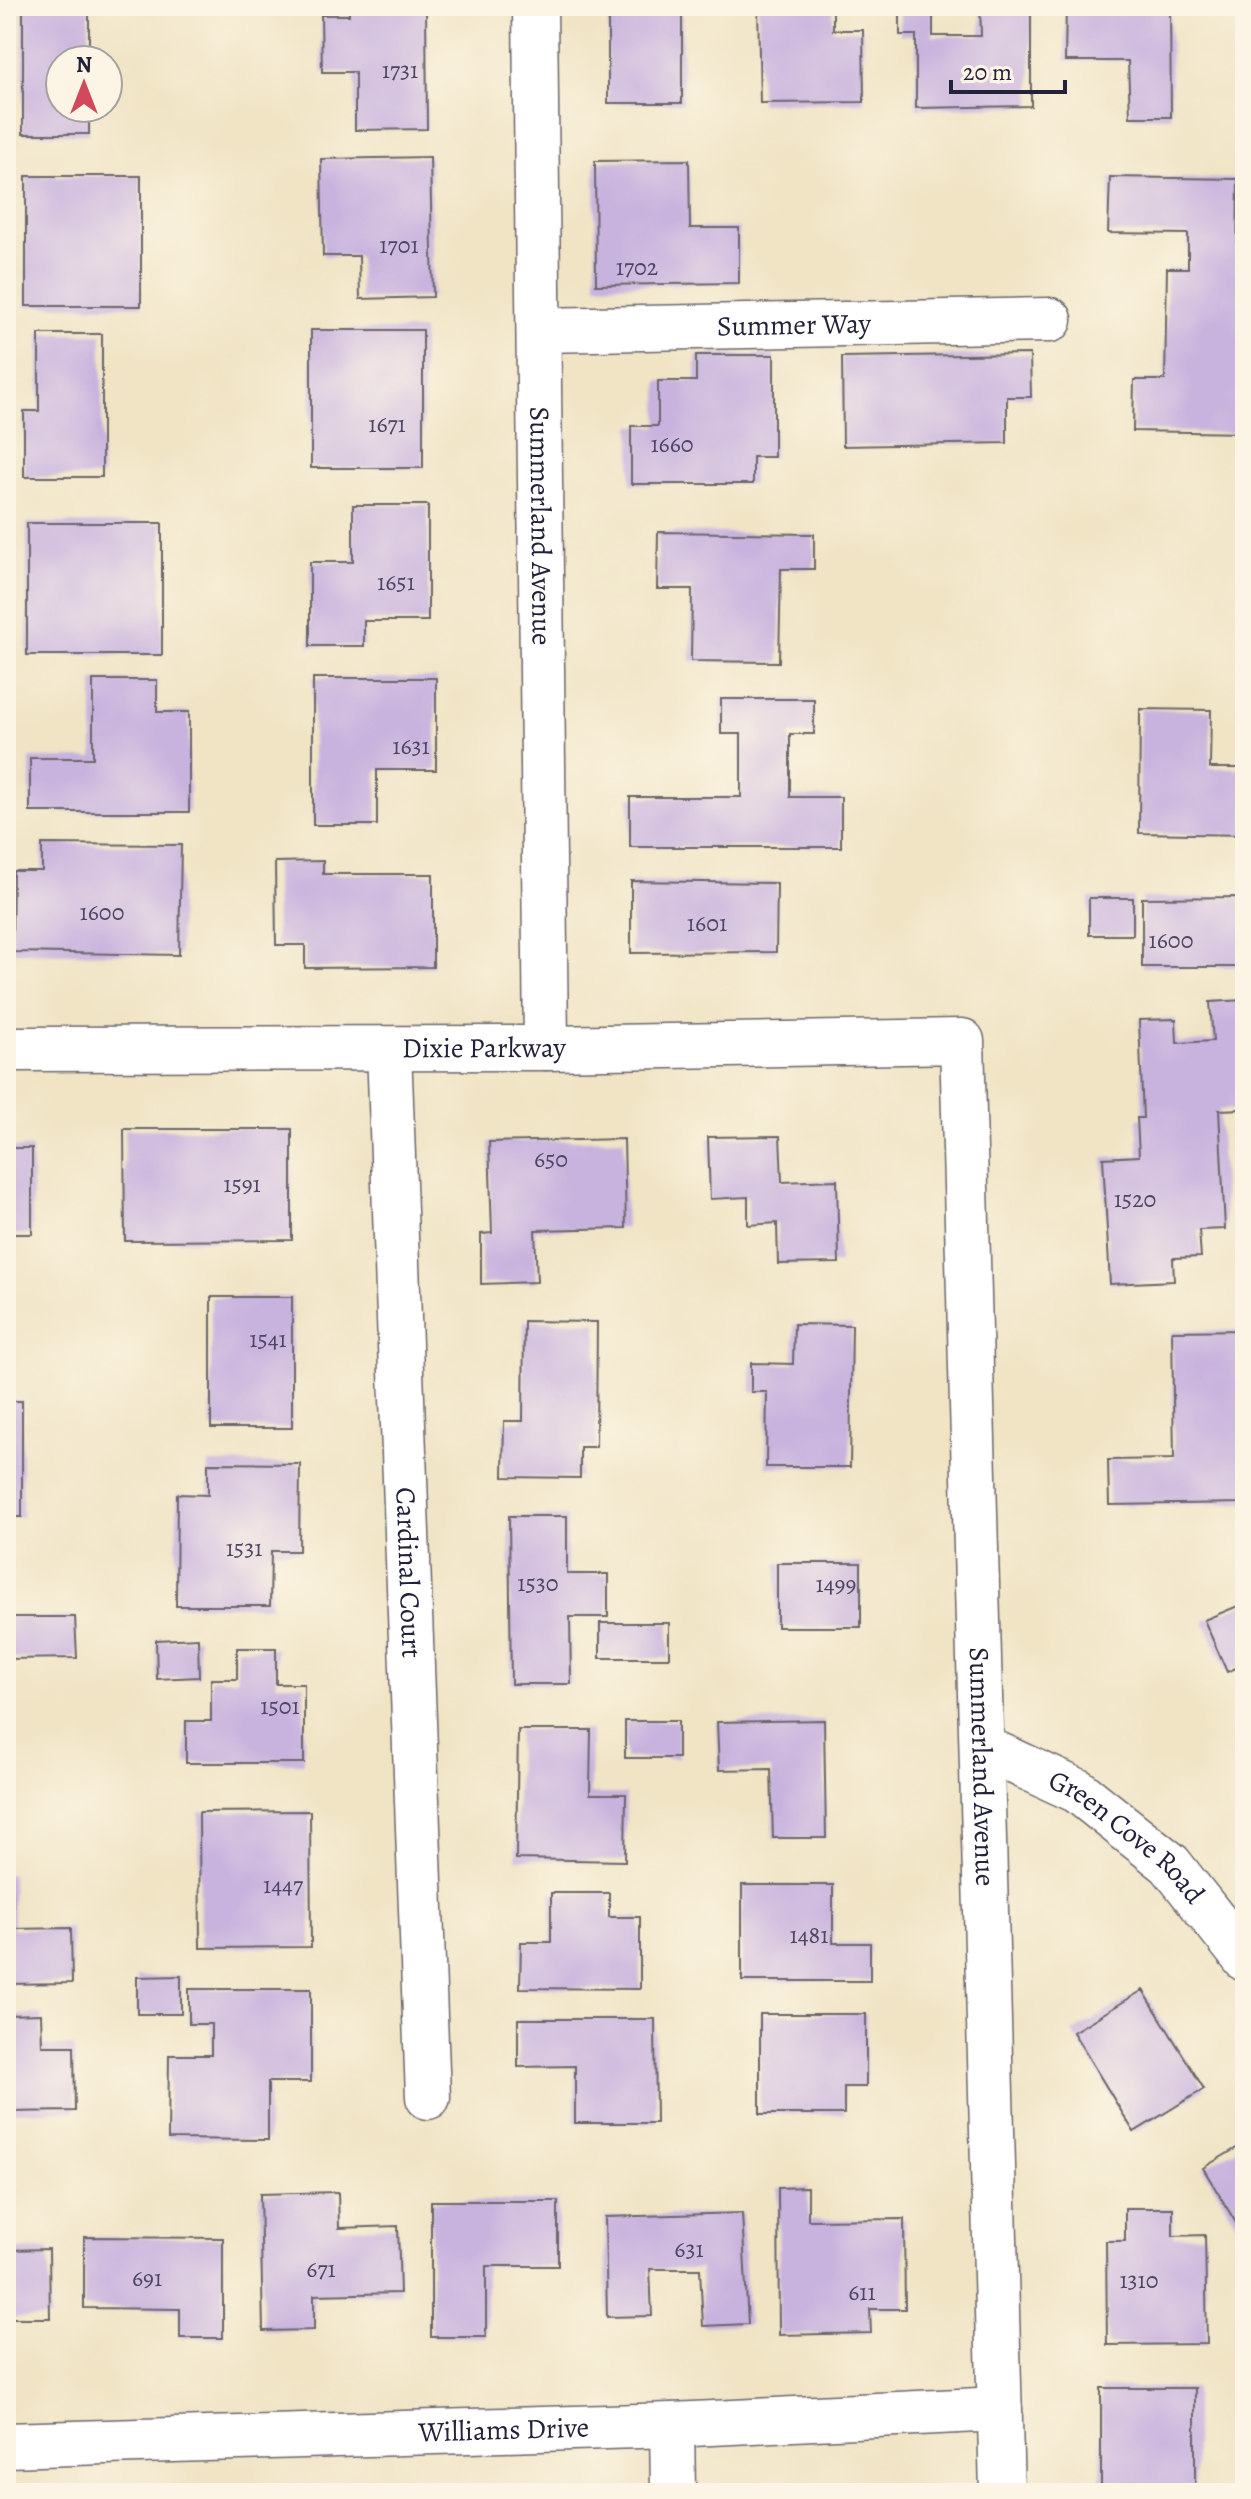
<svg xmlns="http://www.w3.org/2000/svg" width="1251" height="2499" font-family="Alegreya,serif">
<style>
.building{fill:#c8b2de}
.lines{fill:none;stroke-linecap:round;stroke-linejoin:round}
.minor-casing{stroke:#6a666b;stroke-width:47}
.minor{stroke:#fff;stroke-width:44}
.labels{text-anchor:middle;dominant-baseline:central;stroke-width:7;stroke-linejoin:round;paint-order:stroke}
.number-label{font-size:24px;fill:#4c4664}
.street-label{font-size:28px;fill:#22223b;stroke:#fcf5e5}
</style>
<rect width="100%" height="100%" fill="#fcf5e5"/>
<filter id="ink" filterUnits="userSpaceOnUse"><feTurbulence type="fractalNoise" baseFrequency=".0125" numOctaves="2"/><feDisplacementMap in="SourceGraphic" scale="16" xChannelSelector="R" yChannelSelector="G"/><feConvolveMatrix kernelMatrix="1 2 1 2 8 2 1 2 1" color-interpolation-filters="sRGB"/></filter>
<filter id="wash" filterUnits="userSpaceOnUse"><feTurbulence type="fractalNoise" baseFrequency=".006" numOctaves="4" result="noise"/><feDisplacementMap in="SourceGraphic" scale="32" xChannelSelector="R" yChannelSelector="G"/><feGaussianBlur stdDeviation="1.8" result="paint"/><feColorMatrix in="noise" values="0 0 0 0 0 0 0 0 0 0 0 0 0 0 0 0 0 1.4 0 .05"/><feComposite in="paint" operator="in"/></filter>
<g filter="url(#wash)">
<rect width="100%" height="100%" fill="#f0e4c5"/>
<g id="blocks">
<path class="building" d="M 23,6 L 89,6 L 89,60 L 60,60 L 60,108 L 89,108 L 89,134 L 23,134 Z
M 349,6 L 426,6 L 427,129 L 355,130 L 355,72 L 322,72 L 321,15 L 349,15 Z
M 608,6 L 714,6 L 714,10 L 682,10 L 682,103 L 608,103 Z
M 758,6 L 833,6 L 833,30 L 863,30 L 864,102 L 760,103 Z
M 900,6 L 933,6 L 933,36 L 981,36 L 980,6 L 1031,6 L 1031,106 L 916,108 L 916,35 L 900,35 Z
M 1066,6 L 1170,6 L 1171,117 L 1130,117 L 1128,61 L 1065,61 Z
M 430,157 L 433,297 L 360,299 L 359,256 L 323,256 L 321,159 Z
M 689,160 L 690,228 L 739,228 L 739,283 L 596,285 L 595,161 Z
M 26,176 L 141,176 L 141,306 L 26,306 Z
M 1110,177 L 1238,179 L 1237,266 L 1245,267 L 1245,433 L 1133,431 L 1134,380 L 1165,380 L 1167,268 L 1188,268 L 1188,234 L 1108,233 Z
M 311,330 L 423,330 L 423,468 L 311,468 Z
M 39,334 L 102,334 L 102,477 L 24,477 L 24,411 L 39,411 Z
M 1030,354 L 1031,397 L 1007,397 L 1007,443 L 843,446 L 842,357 Z
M 696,355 L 774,355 L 774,457 L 753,457 L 753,484 L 631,484 L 631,426 L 658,426 L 658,381 L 696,381 Z
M 353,505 L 428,505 L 428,621 L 364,621 L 364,646 L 310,646 L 310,562 L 353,562 Z
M 27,523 L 162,523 L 162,655 L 27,655 Z
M 658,532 L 814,534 L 814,569 L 781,569 L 779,662 L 691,661 L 692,589 L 657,589 Z
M 313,678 L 436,678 L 436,770 L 377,770 L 377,825 L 313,825 Z
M 93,680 L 157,680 L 157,712 L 189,712 L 189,812 L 30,812 L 30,758 L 93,758 Z
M 721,699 L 814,699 L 814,734 L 790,734 L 790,797 L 841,797 L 841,847 L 630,847 L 630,797 L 741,797 L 741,734 L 721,734 Z
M 1140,709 L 1211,710 L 1210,768 L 1245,768 L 1245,835 L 1139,833 Z
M 42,844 L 181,845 L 179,955 L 12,952 L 13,871 L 42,871 Z
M 323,861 L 323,874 L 433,874 L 433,967 L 305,968 L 305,945 L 276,945 L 275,862 Z
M 631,881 L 777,883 L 776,952 L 631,953 Z
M 1245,897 L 1245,967 L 1142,967 L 1142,898 Z
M 1089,898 L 1133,898 L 1133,935 L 1089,935 Z
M 1245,1000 L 1245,1109 L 1219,1110 L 1225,1229 L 1199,1230 L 1201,1257 L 1173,1258 L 1174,1281 L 1110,1284 L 1103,1158 L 1139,1156 L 1137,1118 L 1143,1118 L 1139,1020 L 1176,1019 L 1177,1043 L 1213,1041 L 1210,1002 Z
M 124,1129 L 292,1129 L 292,1240 L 125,1241 Z
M 780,1136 L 782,1182 L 837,1180 L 839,1263 L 778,1264 L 777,1223 L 748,1225 L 748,1197 L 710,1199 L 708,1137 Z
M 624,1139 L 626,1228 L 535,1230 L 537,1282 L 481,1284 L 481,1234 L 492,1233 L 489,1142 Z
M 6,1148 L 32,1148 L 32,1234 L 6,1234 Z
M 6,1251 L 11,1251 L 11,1339 L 6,1339 Z
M 211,1297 L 292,1297 L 292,1428 L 211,1428 Z
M 524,1321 L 597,1322 L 596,1447 L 580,1447 L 580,1478 L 503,1477 L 504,1421 L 523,1421 Z
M 794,1324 L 852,1325 L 850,1467 L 766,1467 L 767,1392 L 751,1392 L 751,1363 L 793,1364 Z
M 1245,1330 L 1245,1503 L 1109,1505 L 1108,1460 L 1174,1459 L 1172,1331 Z
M 6,1401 L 22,1401 L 22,1517 L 6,1517 Z
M 208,1463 L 300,1464 L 299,1551 L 271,1551 L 270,1606 L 176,1606 L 177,1494 L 208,1495 Z
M 509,1516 L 567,1516 L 567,1574 L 608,1574 L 608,1617 L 570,1617 L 571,1684 L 511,1684 Z
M 777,1563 L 861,1563 L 861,1627 L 777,1627 Z
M 1245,1603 L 1245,1664 L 1227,1672 L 1204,1620 Z
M 6,1617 L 75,1617 L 77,1658 L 6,1659 Z
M 600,1623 L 669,1623 L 669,1658 L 600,1658 Z
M 198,1638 L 199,1677 L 157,1679 L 156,1640 Z
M 237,1648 L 276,1648 L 276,1684 L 304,1684 L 304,1763 L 186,1763 L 186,1721 L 211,1721 L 211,1679 L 237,1679 Z
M 824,1720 L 826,1838 L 773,1838 L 771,1769 L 719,1770 L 717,1722 Z
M 625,1721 L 678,1721 L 678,1758 L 625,1758 Z
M 518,1730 L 591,1730 L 590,1794 L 626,1794 L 625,1861 L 516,1859 Z
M 310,1811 L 311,1947 L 200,1948 L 199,1812 Z
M 6,1874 L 12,1874 L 13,1929 L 71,1928 L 72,1983 L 6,1984 Z
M 742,1885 L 833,1885 L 833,1943 L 870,1943 L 870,1981 L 742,1981 Z
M 551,1893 L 609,1893 L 609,1917 L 640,1917 L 640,1989 L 520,1988 L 521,1942 L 551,1942 Z
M 181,1976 L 181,2014 L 137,2014 L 137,1977 Z
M 189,1989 L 311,1989 L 311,2082 L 268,2082 L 268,2140 L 168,2139 L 169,2055 L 211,2055 L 211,2024 L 189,2024 Z
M 1143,1990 L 1204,2089 L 1134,2132 L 1073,2032 Z
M 41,2014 L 42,2046 L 74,2046 L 75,2111 L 6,2112 L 6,2015 Z
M 760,2014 L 866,2014 L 866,2087 L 844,2087 L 844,2114 L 760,2114 Z
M 518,2019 L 655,2019 L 656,2123 L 575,2123 L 575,2066 L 518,2067 Z
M 1245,2143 L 1245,2238 L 1203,2168 Z
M 808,2187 L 808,2220 L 904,2219 L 905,2309 L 870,2309 L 871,2333 L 779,2335 L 778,2188 Z
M 338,2192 L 339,2228 L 398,2226 L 400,2293 L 314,2295 L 314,2330 L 263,2331 L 260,2194 Z
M 431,2201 L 558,2201 L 558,2266 L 486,2266 L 486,2337 L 431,2337 Z
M 1125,2208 L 1173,2208 L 1173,2236 L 1205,2235 L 1207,2344 L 1107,2345 L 1106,2241 L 1125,2241 Z
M 742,2213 L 748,2324 L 703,2326 L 700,2269 L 650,2269 L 652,2316 L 607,2317 L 605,2217 Z
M 84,2237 L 223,2238 L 223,2338 L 180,2338 L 180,2309 L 84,2308 Z
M 49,2249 L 50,2318 L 6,2318 L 6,2250 Z
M 1101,2388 L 1195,2388 L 1195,2493 L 1101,2493 Z"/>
</g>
</g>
<g filter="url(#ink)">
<use href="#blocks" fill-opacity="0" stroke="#6a666b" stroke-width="2"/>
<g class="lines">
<g class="minor-casing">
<g id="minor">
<path id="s1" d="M 535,6 L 546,1048"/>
<path id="s2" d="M 540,330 L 1050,320"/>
<path id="s3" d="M 6,1049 L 546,1048 L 962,1041 L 1002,2493"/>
<path id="s4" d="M 389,1049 L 428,2097"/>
<path id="s5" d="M 982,1747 L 1078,1791 L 1170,1864 L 1245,1959"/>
<path d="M 672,2425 L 673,2493"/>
<path id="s6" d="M 6,2445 L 672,2425 L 1000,2409"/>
</g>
</g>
<use href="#minor" class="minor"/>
</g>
</g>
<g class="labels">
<g class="number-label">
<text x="400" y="70">1731</text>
<text x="399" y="245">1701</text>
<text x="637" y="267">1702</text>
<text x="387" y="424">1671</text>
<text x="672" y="444">1660</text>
<text x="396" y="582">1651</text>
<text x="411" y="746">1631</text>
<text x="102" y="912">1600</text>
<text x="707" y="923">1601</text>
<text x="1171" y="940">1600</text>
<text x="551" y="1159">650</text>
<text x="242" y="1184">1591</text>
<text x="1135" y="1199">1520</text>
<text x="268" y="1339">1541</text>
<text x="244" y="1548">1531</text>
<text x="538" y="1583">1530</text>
<text x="836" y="1584">1499</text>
<text x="280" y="1706">1501</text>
<text x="283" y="1885">1447</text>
<text x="809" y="1935">1481</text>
<text x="689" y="2249">631</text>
<text x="321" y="2269">671</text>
<text x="147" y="2278">691</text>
<text x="1139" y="2280">1310</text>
<text x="862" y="2292">611</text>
</g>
<g class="street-label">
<text stroke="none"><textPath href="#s2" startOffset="254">Summer Way</textPath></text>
<text stroke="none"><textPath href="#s1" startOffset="520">Summerland Avenue</textPath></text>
<text stroke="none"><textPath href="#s3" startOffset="478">Dixie Parkway</textPath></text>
<text stroke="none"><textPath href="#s4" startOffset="524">Cardinal Court</textPath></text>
<text stroke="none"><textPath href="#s3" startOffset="1682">Summerland Avenue</textPath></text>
<text stroke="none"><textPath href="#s5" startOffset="172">Green Cove Road</textPath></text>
<text stroke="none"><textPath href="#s6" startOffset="498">Williams Drive</textPath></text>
</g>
</g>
<rect width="1251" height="2499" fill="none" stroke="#fcf5e5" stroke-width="32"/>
<g transform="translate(84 84)"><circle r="38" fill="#fcf5e5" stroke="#a5a1a1" stroke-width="2"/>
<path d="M0-6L14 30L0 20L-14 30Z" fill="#d1495b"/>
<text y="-12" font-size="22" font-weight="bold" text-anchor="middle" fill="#22223b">N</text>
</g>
<path d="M951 80v12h114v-12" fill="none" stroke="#22223b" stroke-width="4"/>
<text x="963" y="80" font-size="24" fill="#22223b" stroke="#fcf5e5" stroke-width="6" paint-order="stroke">20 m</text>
</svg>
